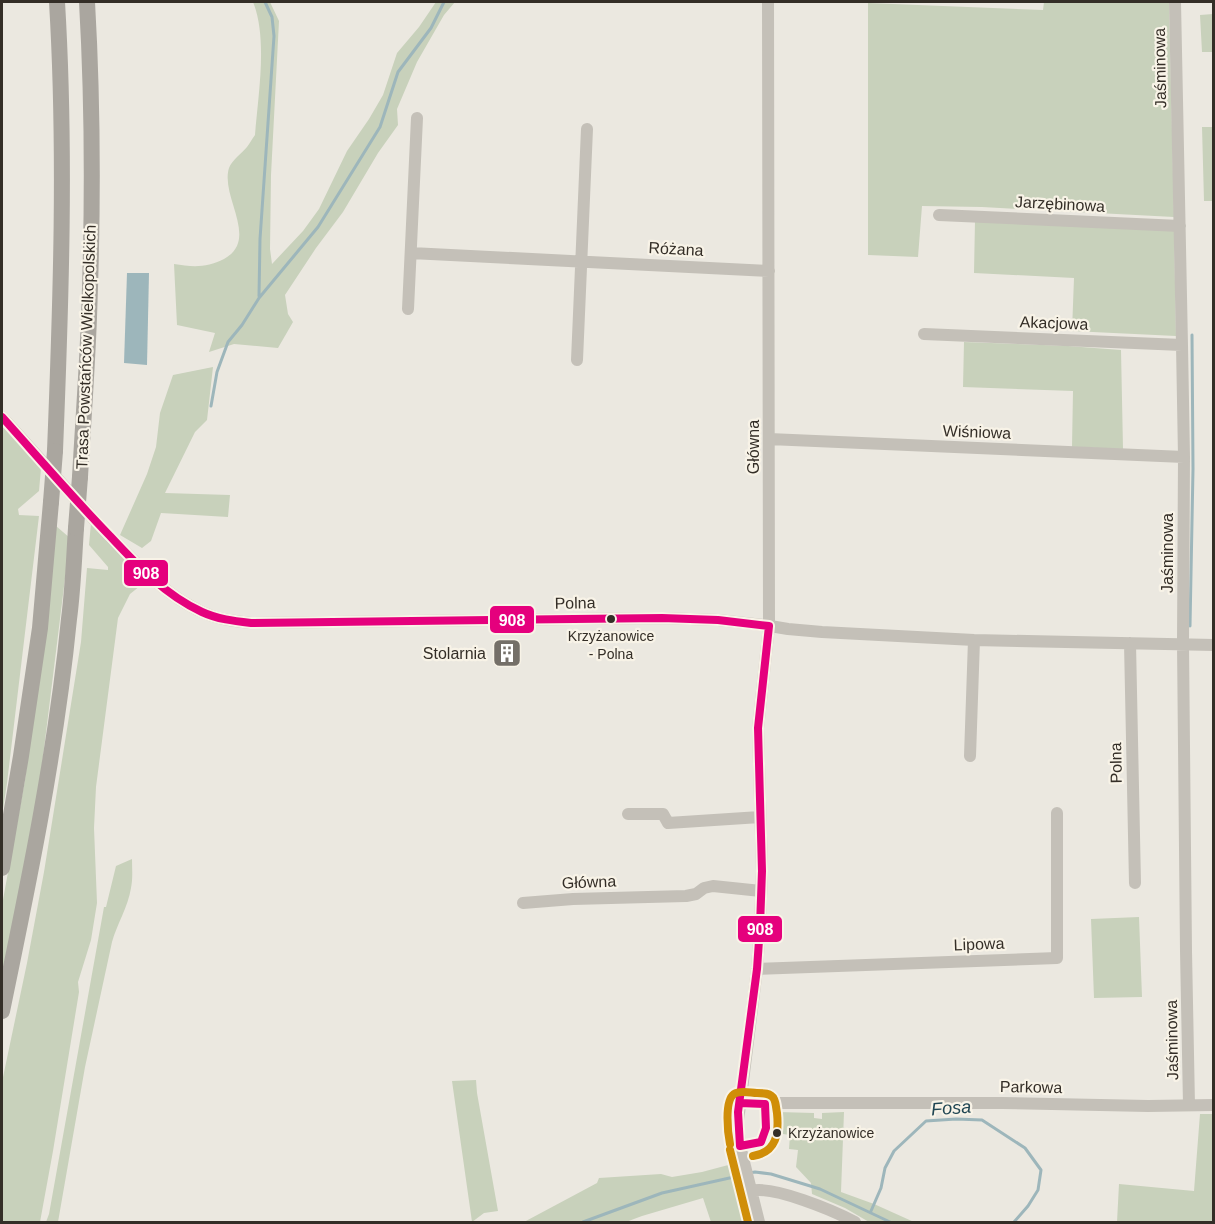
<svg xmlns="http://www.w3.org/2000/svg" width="1215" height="1224" font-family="Arial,sans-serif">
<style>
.green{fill:#c8d1bb}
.water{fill:#9db6bb}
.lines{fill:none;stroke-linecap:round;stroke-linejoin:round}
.stream{stroke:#9db6bb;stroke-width:3}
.minor{stroke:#c4c0b8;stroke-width:12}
.highway{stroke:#aaa69f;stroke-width:16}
.highway-bridge{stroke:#aaa69f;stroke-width:16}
.bus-1-casing{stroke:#f8f3e7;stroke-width:12}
.bus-2-casing{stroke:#f8f3e7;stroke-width:12}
.bus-1{stroke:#e5007d;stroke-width:8}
.bus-2{stroke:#d08e08;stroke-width:8}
.bus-dot{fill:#342e27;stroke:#f8f3e7;stroke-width:2}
.labels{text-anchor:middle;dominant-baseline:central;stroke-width:4.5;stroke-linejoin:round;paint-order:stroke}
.bus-label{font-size:14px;fill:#342e27;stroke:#f8f3e7}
.street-label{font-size:16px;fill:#342e27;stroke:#f8f3e7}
.poi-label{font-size:16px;fill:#342e27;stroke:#f8f3e7;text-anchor:end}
.water-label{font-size:18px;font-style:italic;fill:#204653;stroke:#f8f3e7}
.line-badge{stroke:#f8f3e7;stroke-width:2}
.badge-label{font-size:16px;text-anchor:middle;font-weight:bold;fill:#fff}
</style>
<rect width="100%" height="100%" fill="#ebe8e0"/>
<path class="green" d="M 253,2 L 270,2 L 279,21 L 271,175 L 270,249 L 272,264 L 303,231 L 319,209 L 347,151 L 369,119 L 383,95 L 397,53 L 419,27 L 436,2 L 455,2 L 444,15 L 417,62 L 397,109 L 398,125 L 378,153 L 343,212 L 316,248 L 285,295 L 288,314 L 293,322 L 278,348 L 234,344 L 209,352 L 215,333 L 177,325 L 174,264 C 192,267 207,268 224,259 C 260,239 220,197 229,168 C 232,160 242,153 247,147 C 250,143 252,139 255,135 C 258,95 268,39 253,2 Z
M 1044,2 L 1169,2 L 1174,217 L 982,207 L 922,206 L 918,257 L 868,255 L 868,3 L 1043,10 Z
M 1213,14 L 1213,52 L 1202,52 L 1200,15 Z
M 1202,127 L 1213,127 L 1213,201 L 1204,201 Z
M 975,221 L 1174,230 L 1176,336 L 1072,331 L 1074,278 L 974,273 Z
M 964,342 L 1068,346 L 1121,350 L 1123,449 L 1072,447 L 1073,391 L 963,387 Z
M 213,367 L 207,420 L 195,432 L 165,493 L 230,495 L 228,517 L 161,513 L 151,541 L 142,548 L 120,535 L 147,474 L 156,447 L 160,413 L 173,375 Z
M 2,426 L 41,468 L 39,491 L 18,509 L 19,515 L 39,516 L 7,783 L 2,815 Z
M 91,523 L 117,549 L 141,579 L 140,586 L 130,594 L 118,618 L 96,787 L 94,828 L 97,903 L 91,940 L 78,982 L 79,992 L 53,1151 L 40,1222 L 2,1222 L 2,1082 L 27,963 L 44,872 L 81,642 L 87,568 L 108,570 L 108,567 L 89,545 Z
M 56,526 L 70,538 L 40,781 L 2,984 L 2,905 L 25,780 Z
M 132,859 C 132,869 133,878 131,888 C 128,907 117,924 112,942 L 85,1067 L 58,1222 L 46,1222 L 49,1214 L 104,907 L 106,907 L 116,866 Z
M 1139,917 L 1142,997 L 1094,998 L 1091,919 Z
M 476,1080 L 477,1093 L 498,1211 L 484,1213 L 472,1222 L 452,1081 Z
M 778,1112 L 814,1113 L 814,1118 L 822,1119 L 822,1113 L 844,1112 L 841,1192 L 874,1204 L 914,1222 L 869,1222 L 845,1208 L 812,1194 L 811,1183 L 796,1167 L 798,1150 L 789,1149 L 790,1135 L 776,1133 L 777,1125 L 779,1124 L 780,1116 L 778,1116 Z
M 1200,1114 L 1213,1114 L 1213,1222 L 1117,1222 L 1119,1184 L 1194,1191 Z
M 732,1164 L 740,1180 L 735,1186 L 741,1185 L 751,1222 L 711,1222 L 703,1198 L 642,1216 L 626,1222 L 524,1222 L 597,1183 L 599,1178 L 661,1174 L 672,1177 L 702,1172 Z"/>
<path class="water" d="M 127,273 L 149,273 L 147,365 L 124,363 Z"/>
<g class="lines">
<path class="stream" d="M 259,296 L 260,239 L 274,36 L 272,17 L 265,2
M 211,406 L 217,372 L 228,342 L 242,325 L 259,298 L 318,227 L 380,127 L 398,72 L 431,28 L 444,2
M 1190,626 L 1193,469 L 1192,335
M 749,1173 L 755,1172 L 771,1174 L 820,1189 L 890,1222
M 871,1211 L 881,1188 L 885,1168 L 894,1151 L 926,1121 L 956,1119 L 982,1120 L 1025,1148 L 1041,1170 L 1038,1190 L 1028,1206 L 1014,1222
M 583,1222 L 662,1193 L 743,1175"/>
<path class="minor" d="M 1175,2 L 1182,345 L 1184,457 L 1183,644 L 1186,951 L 1189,1105
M 939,215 L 1180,226
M 411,253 L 769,271
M 408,309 L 417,118
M 924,334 L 1182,345
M 577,360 L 587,129
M 2,417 C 42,460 79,505 120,547 C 144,571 167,595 198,610 C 215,619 233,621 251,623 L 662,618 L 718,620 L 764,625 L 788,629 L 822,632 L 974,640 L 1214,645
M 769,439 L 1184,457
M 1130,643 L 1135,883
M 970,756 L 974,640
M 628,814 L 663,814 L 668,823 L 760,817
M 523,903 L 573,899 L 686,896 L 696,894 L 704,888 L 713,886 L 761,891
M 757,969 L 1057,958 L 1057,813
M 740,1103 L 1002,1103 L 1148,1106 L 1214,1105
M 751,1191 C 773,1185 834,1211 855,1222
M 759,1222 L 740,1146 L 738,1121 L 757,969 L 760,926 L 762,871 L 758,728 L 769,626 L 768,2"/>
<path class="highway" d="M 55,451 C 61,301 66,151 57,2
M 80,477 C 83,424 87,371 89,317 C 93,212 93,106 87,2
M 2,868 L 21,756 L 40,628 L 51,502
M 2,1011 C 29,881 56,751 69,619 C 73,589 74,558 76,528"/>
<path class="highway-bridge" d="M 51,502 L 55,451
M 76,528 L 80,477"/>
<g class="bus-1-casing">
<path id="bus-1" d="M 2,417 C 38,457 73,498 110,536 C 137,565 165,595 202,612 C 217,619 234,621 251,623 L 662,618 L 718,620 L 769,626
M 740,1103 L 765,1104 L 766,1128 L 761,1142 L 740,1146 L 738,1112 L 757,969 L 760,926 L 762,871 L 758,728 L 769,626"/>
</g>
<g class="bus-2-casing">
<path id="bus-2" d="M 730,1144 C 728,1134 724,1101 734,1094 C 740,1090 751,1093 757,1093 C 763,1093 771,1093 774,1099 C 776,1103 776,1108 777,1113 C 779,1133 777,1152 753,1156
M 730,1150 L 748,1222"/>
</g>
<use href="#bus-1" class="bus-1"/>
<use href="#bus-2" class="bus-2"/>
</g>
<defs>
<g id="building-square" transform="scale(1.5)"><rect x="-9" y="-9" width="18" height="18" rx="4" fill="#746f68" stroke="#f8f3e7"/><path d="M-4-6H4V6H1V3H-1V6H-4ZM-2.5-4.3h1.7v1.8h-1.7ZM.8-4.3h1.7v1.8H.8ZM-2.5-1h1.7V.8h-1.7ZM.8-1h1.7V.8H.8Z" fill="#fff"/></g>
</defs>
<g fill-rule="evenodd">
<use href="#building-square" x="507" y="653"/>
</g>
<g class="bus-dot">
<circle cx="611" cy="619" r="5"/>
<circle cx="777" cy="1133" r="5"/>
</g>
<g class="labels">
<g class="bus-label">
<text x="611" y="636">Krzyżanowice<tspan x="611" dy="18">- Polna</tspan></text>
<text x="788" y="1133" text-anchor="start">Krzyżanowice</text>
</g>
<g class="street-label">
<text transform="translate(1160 68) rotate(-91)">Jaśminowa</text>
<text transform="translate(1060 204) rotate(3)">Jarzębinowa</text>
<text transform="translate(676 249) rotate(3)">Różana</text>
<text transform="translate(1054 323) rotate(2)">Akacjowa</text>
<text transform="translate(86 347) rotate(-88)">Trasa Powstańców Wielkopolskich</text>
<text transform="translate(977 432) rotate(2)">Wiśniowa</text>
<text transform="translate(753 447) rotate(-90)">Główna</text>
<text transform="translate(1167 553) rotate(-90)">Jaśminowa</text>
<text transform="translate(575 603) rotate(-1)">Polna</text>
<text transform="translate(1116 763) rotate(-91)">Polna</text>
<text transform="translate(589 882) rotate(-2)">Główna</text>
<text transform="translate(979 944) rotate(-2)">Lipowa</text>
<text transform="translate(1172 1040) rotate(-91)">Jaśminowa</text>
<text transform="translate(1031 1087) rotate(1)">Parkowa</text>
</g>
<g class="poi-label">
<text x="486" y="653">Stolarnia</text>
</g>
<g class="water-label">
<text transform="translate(951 1108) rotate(-4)">Fosa</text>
</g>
</g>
<g class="line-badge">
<rect x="123" y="559" width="46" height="28" rx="6" fill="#e5007d"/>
<rect x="489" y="605" width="46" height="29" rx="6" fill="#e5007d"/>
<rect x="737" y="915" width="46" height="28" rx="6" fill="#e5007d"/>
</g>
<g class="badge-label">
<text x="146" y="579">908</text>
<text x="512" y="626">908</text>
<text x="760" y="935">908</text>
</g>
<rect width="1215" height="1224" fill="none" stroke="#342e27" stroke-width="6"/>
</svg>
